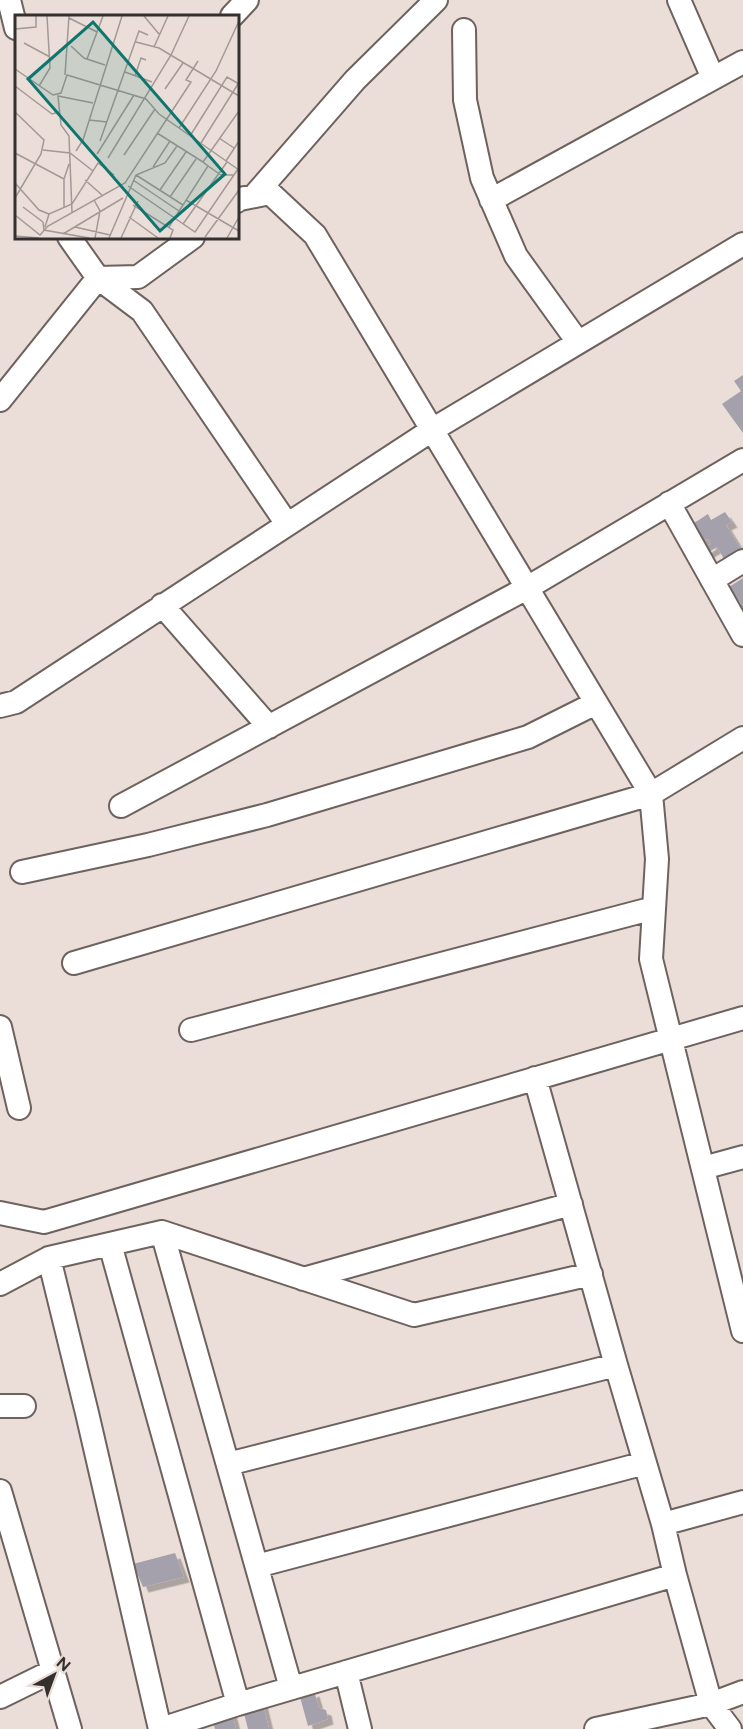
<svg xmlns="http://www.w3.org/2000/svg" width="743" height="1729" font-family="Figtree,sans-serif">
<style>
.building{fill:#a4a1ac;filter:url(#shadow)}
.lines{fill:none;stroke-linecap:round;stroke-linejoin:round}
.street-casing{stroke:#6d625e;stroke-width:26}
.street{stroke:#fff;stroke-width:22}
.inset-road{fill:none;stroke:#a29895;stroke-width:1.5}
.view{fill:#0f766e;fill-opacity:0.15;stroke:#0f766e;stroke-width:3}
.inset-edge{fill:none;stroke:#34302e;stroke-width:3}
</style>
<defs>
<filter id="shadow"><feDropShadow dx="5.5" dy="5.5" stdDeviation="0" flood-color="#0004"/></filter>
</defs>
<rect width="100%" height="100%" fill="#ebded9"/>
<path class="building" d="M 743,375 L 743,433 L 722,404 L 741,391 L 734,381 Z
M 725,512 L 732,522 L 726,525 L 741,549 L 724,559 L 717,547 L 706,554 L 703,549 L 711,544 L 708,539 L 702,542 L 691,525 L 708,514 L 711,520 Z
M 743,578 L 743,618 L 736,607 L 741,604 L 729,587 Z
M 175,1553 L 184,1577 L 143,1587 L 133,1564 Z
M 314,1691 L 319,1708 L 326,1710 L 328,1719 L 308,1726 L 300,1697 Z
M 262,1701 L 269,1729 L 248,1729 L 242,1706 Z
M 231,1710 L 236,1729 L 215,1729 L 211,1717 Z"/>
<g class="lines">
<g class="street-casing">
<path id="street" d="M 9,0 L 16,28
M 679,0 L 713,78
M 232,16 L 247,0
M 464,30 L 465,100 L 482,178 L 516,256 L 578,342
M 254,196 L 355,80 L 436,0
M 491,200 L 743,62
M 237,201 L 240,199 L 270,193 L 315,235 L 651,794 L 657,859 L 651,959 L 743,1331
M 69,237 L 98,278 L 138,277 L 193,237
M 0,400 L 98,278 L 142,311 L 287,524
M 669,503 L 743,635
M 712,580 L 743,561
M 162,605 L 269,727
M 0,706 L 16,702 L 432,430 L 743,244
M 121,806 L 527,588 L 743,460
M 22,872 L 148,845 L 267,815 L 528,737 L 596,703
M 74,963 L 651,794 L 743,738
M 0,1027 L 19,1108
M 191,1030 L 654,908
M 535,1078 L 616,1365 L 663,1524
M 703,1168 L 743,1157
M 0,1213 L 44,1222 L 743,1018
M 162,1232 L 291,1688
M 110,1244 L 238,1704
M 49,1258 L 87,1413 L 160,1729
M 303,1279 L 571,1204
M 0,1284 L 49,1258 L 162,1232 L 414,1315 L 591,1274
M 0,1406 L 24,1406
M 228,1464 L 616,1365
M 0,1491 L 70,1729
M 257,1566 L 645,1463
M 675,1575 L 711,1704 L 730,1729
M 346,1672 L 360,1729
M 0,1697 L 53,1671
M 161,1729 L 238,1704 L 675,1575 L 663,1524 L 743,1502
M 596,1729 L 711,1704 L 743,1692"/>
</g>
<use href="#street" class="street"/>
</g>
<g transform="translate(15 15)">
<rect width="224" height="224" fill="#ebded9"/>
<path class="inset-road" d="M 129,1 L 144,19M 54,3 L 82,17M 0,14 L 21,12 L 21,1M 121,27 L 144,33 L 224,81M 9,28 L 35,42M 56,31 L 69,43 L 90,50M 139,32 L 153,1M 72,44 L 88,1M 0,54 L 38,80 L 46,78 L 52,60 L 131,84 L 144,99 L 224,155M 110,57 L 137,67M 50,60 L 54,1M 120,61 L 126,43 L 131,45M 0,71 L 37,99 L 44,97M 24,71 L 35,53 L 32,1M 150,74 L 168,48M 0,97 L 29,125 L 26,139 L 0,183M 74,105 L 92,107M 164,113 L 201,56 L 224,6M 142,118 L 188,147M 175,121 L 212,62 L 224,69M 204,123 L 219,133M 85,126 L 124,16 L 133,20M 186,128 L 223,69M 28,135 L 55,138 L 78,156M 61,136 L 68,125 L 107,1M 0,138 L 49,164M 82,139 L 119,80M 109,140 L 140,94M 93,143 L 156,40 L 174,1M 211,146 L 224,126M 193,151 L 206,160 L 218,160M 138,152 L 155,126M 121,160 L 168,190M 70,165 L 87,180M 118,165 L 164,196M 0,168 L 24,195 L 34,199M 113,171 L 180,217 L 223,154M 145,175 L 171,137M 155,182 L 181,144M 79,185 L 85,196 L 80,223M 171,185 L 224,216M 118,190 L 158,215 L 155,223M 8,192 L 28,207M 49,192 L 49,164 L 54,149M 57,197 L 54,121 L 46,110 L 43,81 L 78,88M 0,200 L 25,220 L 33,211 L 110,168 L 176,67 L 171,65 L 183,46M 114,202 L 143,223M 28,207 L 29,215 L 74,223M 168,209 L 212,147M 30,212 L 34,199 L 57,189 L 83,148 L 99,160M 60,212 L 95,220M 154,212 L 193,151 L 188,147 L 224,96M 48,219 L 108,183M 0,221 L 24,223M 190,222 L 224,175M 94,223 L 121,160 L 150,148 L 162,131M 106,223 L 123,186M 212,223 L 224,202"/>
<path class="view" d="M 78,7 L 210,159 L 145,216 L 13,64 Z"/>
<rect width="224" height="224" class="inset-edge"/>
</g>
<g transform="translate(54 1675) rotate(41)" stroke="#ebded9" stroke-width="4.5" paint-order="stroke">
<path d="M0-4.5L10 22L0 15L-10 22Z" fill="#34302e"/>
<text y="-9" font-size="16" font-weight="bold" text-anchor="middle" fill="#34302e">N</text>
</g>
</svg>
